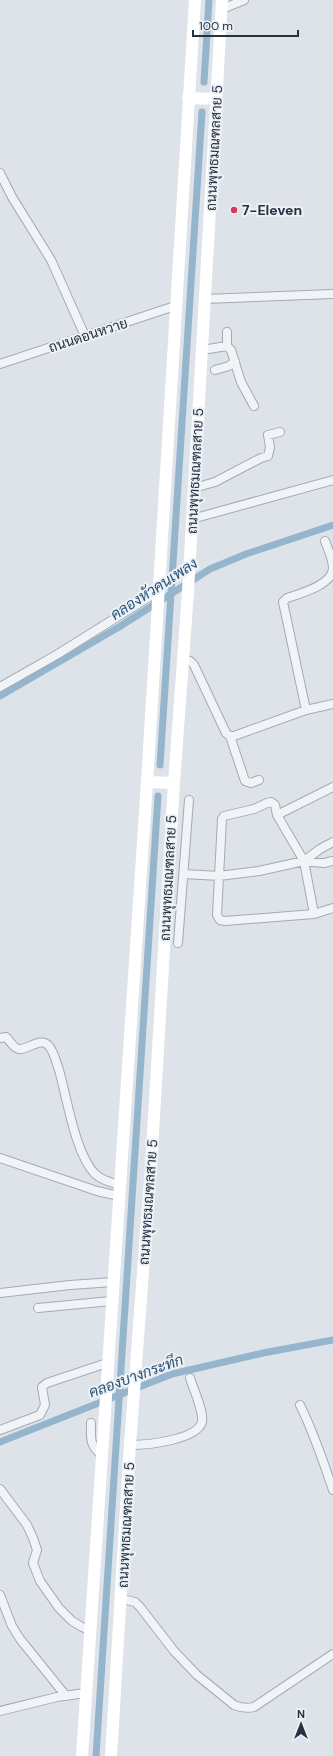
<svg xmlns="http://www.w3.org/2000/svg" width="333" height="1756" font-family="'DM Sans',Sarabun,sans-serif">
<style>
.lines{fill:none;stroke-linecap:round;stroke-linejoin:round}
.canal{stroke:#95b5cd;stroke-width:7}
.minor-casing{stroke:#a3aab4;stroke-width:10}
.minor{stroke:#f1f4f7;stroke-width:8}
.secondary{stroke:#fff;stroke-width:12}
.poi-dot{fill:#dc355b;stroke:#eef2f7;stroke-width:1.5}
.labels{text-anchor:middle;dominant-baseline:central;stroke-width:4;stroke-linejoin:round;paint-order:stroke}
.street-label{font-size:14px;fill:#253242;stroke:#eef2f7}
.poi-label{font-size:14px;font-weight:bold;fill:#253242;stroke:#eef2f7;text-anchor:start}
.water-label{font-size:15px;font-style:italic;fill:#2b547a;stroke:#eef2f7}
</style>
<rect width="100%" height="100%" fill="#dee3e9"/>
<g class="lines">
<path class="canal" d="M 204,82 L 209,0
M 0,696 L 119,627 L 210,569 L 246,554 L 333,525
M 160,765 L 202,112
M 0,1442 L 172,1374 L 263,1353 L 333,1340
M 96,1756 L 158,796"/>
<g class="minor-casing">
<path id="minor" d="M 222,9 L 244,0
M 0,173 L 12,197 L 51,260 L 85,336
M 205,299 L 333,294
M 227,346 L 227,332
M 202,350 L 227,346 L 231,350 L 241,382 L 254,406
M 0,364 L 175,306
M 215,370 L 229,366 L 235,361
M 194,488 L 215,482 L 261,458 L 268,456 L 270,447 L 268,435 L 280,432
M 192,519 L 333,480
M 184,660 L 190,661 L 194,665 L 226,733 L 230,736 L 234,736 L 306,710 L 333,704
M 0,687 L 58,654 L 157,592
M 306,710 L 283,602 L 287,598 C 299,594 333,585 333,568 C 333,559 328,549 325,541
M 230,736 L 245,781 L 251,783 L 259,780
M 277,815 L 333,787
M 304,861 L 320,849 L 333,842
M 184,874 L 219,876 L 259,871 L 304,861 L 324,863 L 333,861
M 314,914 L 304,861 L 277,815 L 275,805 L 271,802 L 267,803 L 254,809 L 224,816 L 222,819 L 217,915 L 220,920 L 225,921 L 314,914 L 333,908
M 178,943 L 189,800
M 0,1038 L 6,1037 C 10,1041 13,1048 19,1049 C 28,1050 40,1037 48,1045 C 54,1051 56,1062 59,1070 C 67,1098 75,1153 95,1174 C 102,1180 111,1183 120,1184
M 0,1158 L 97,1191 L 119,1196
M 0,1293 L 70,1285 L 113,1282
M 38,1308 L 111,1301
M 300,1405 C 314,1433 323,1461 333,1490
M 91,1423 C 91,1438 89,1444 101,1455
M 0,1430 L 40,1415 L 45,1405 L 42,1387 L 47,1383 L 107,1363
M 131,1445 C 146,1445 197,1440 202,1422 C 204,1412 193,1388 190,1378
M 0,1489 L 27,1525 L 33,1538 L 37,1550 L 33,1563 L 40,1581 L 59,1608 L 72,1621 L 82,1627 L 90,1630
M 0,1595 L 12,1626 L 20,1639 L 66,1696
M 122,1599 L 135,1602 L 140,1607 L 174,1651 L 197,1675 L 234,1705 C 241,1708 246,1709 254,1707 L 333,1654
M 0,1711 L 57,1697 L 85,1693"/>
</g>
<use href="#minor" class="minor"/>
<path class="secondary" d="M 188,98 L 217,99
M 147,782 L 174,783
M 82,1756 L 147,782 L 195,0
M 111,1756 L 129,1458 L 151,1166 L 174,783 L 188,592 L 222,0"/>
</g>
<circle class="poi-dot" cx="234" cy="210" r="4"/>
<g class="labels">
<g class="street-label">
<text transform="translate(214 148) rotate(-87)">ถนนพุทธมณฑลสาย 5</text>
<text transform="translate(88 335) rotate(-18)">ถนนดอนหวาย</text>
<text transform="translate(195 471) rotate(-87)">ถนนพุทธมณฑลสาย 5</text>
<text transform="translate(168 878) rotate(-87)">ถนนพุทธมณฑลสาย 5</text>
<text transform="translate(148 1202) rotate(-86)">ถนนพุทธมณฑลสาย 5</text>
<text transform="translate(126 1525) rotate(-87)">ถนนพุทธมณฑลสาย 5</text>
</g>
<g class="poi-label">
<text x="242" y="210">7-Eleven</text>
</g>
<g class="water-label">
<text transform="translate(154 589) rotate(-33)">คลองหัวคนเพลง</text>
<text transform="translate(136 1376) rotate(-20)">คลองบางกระทึก</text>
</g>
</g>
<g transform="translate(301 1724)" stroke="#eef2f7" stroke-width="3" paint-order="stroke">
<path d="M0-3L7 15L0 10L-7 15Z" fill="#253242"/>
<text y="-6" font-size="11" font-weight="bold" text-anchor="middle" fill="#253242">N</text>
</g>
<path d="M193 30v6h105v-6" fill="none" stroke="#253242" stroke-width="2"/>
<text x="199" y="30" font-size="12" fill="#253242" stroke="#eef2f7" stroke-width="3" paint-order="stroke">100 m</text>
</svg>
